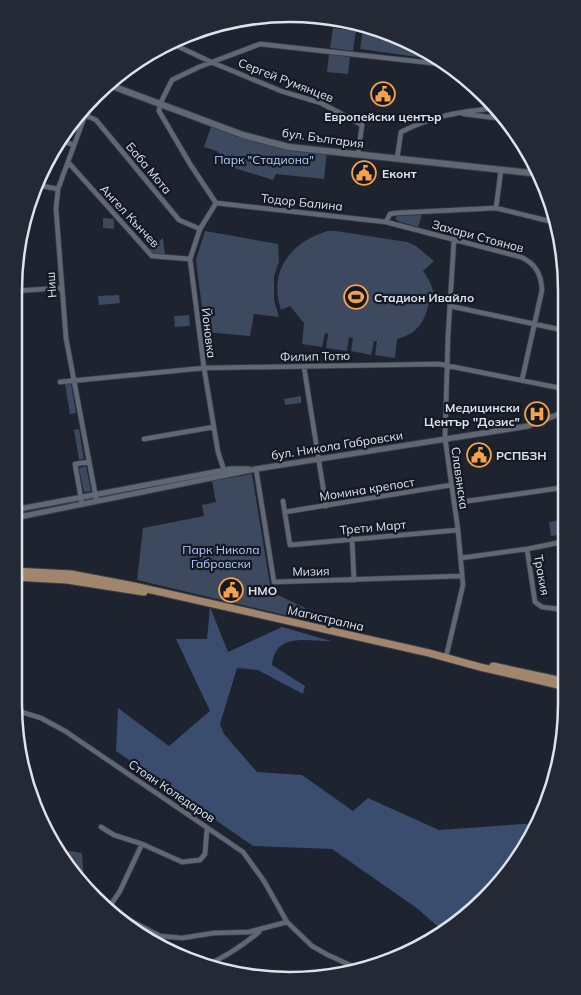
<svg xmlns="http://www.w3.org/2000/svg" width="581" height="995" font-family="Mulish,sans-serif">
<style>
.green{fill:#3d495f}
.forest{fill:#3b4d6f}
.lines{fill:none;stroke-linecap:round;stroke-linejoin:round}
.minor-casing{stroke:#3b404a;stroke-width:6}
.tertiary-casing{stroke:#3b404a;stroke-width:7}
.secondary-casing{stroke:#3b404a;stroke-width:8}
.primary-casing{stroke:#3b404a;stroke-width:9}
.minor{stroke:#606875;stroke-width:4.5}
.tertiary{stroke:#606875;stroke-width:5}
.secondary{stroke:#606875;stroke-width:6}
.primary{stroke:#a1856c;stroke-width:7}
.labels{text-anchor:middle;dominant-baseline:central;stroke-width:4.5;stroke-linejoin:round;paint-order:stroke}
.street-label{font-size:12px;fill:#dee3eb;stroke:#141a25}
.poi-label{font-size:12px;font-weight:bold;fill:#dee3eb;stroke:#141a25;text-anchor:start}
.park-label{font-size:12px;fill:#b1cbfa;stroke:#141a25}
.rim{fill:none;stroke:#dee3eb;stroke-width:2.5}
</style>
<rect width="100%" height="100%" fill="#1d232f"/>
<path class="green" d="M 333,28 L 356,31 L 353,51 L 330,48 Z
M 363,29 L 369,29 L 426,53 L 425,58 L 360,49 Z
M 329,54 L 350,57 L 348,74 L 327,72 Z
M 212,124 L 289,147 L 327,151 L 324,179 L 276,174 L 273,180 L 228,166 L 217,151 L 204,147 Z
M 422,215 L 418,227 L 400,222 L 395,219 L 397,216 Z
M 103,218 L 114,219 L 114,229 L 103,228 Z
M 205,231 L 278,244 L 279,262 L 274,276 L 274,300 L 279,317 L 254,314 L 250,336 L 205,332 L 196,260 Z
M 327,231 L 336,231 L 407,242 L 416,246 L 434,261 L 423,271 C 431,281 434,290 434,302 L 429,302 C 425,322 417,334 397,339 L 395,358 L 375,355 L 377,341 L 374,341 L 371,355 L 351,351 L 353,338 L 349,337 L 347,351 L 326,348 L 328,334 L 325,333 L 322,347 L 302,344 L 304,323 L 290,306 L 281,310 C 268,271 290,243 327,231 Z
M 163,238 L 165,255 L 157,255 L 149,250 Z
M 119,295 L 120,303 L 99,305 L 98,296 Z
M 189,315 L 190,326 L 175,327 L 174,316 Z
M 71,383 L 76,413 L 70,414 L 65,384 Z
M 301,396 L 301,403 L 285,405 L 284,399 Z
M 79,429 L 84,459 L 79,460 L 74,430 Z
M 86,466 L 91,491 L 84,492 L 79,468 Z
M 252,474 L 270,585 L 276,594 L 305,608 L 306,620 L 137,580 L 143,528 L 204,516 L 202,505 L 216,502 L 212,481 Z
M 567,519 L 567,534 L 551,536 L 549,522 Z
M 58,849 L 82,853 L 84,880 L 82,884 L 71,873 Z"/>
<path class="forest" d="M 210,607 L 228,652 L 282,627 L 331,641 C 307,641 275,632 272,665 L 305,686 L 303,694 L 258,670 L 237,668 L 220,724 L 224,734 L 257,772 L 302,775 L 353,811 L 368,798 L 439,830 L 538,823 L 520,858 L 459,924 L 444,932 L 418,909 L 332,849 L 253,846 L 116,751 L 118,708 L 169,746 L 210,711 L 176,639 L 207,639 Z"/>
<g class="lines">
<g class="minor-casing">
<path id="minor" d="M 175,45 L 211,62 L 281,91 L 321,103 L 362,125 L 358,154
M 450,65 L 260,44 L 199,67 L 172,80 L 160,104 L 159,111 L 190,164 L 216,203 L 386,222 L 390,214 L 396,213 L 496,208 L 557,223
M 87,110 L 58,189 L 56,209 L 66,338 L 96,498
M 464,114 L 505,119
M 85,115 L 96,120 L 179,220 L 200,229
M 59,140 L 74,145
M 397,159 L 401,132 C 435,115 459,112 496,108
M 68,162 L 152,256 L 190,259
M 37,185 L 58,189
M 216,203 L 200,229 L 190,259 L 204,368 L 218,452 L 224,470
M 496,208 L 501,170
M 386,222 L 521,257 C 536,264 541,274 542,290 L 522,380
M 14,291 L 61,288
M 450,306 L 567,331
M 304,367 L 326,506
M 60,382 L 204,368 L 439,364 L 560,388 L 567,394
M 144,439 L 214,427
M 256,469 L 274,582 L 462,576
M 283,501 L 290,545 L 458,530
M 454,503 L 567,487
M 82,504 L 75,464 L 89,462
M 285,512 L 451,485
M 352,539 L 354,580
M 527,549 L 535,602 L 542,607 L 567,610
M 461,558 L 527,549 L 567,541
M 446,657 L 463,585 L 458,530 L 445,438 L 448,336 L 454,239
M 15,710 L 41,718 L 65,731 L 243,852 L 264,881 L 287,922 L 312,946 L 328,955 L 361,970
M 101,827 L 114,835 L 142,844 L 182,862 L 200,860 L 205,854 L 207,828
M 106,908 L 160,936 L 182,938 L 214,933 L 249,932 L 287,922
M 108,909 L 120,891 L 142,844
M 203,967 C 224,958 242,946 259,932"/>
</g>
<g class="tertiary-casing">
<path id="tertiary" d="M 14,510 L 231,469 L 248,469
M 14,518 L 256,469 L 528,426 L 567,411"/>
</g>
<g class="secondary-casing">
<path id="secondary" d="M 112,86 L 243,135 L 289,147 L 540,174"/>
</g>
<g class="primary-casing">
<path id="primary" d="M 14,571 L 71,574 L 134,586 L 429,653 L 480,667 L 567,687
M 14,577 L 67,580 L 144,592
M 493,666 L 567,682"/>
</g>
<use href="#minor" class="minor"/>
<use href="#tertiary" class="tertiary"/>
<use href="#secondary" class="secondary"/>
<use href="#primary" class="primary"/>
</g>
<defs>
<g id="civic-ring" transform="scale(1.25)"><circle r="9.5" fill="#141a25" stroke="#f7a148" stroke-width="1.5"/><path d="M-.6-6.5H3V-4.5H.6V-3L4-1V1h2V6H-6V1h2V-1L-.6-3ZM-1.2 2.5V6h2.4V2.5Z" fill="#f7a148"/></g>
<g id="stadium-ring" transform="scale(1.25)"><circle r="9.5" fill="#141a25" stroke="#f7a148" stroke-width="1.5"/><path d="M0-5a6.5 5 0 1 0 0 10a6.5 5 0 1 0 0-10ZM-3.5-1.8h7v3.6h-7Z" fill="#f7a148"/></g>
<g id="hospital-ring" transform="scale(1.25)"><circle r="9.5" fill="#141a25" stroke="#f7a148" stroke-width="1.5"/><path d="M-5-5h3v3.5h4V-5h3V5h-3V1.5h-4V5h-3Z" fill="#f7a148"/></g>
</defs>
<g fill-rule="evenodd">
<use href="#civic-ring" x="383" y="94"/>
<use href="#civic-ring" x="364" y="173"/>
<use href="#stadium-ring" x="356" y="297"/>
<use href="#hospital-ring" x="537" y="414"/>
<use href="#civic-ring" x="479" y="455"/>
<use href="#civic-ring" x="231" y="590"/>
</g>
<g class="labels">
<g class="street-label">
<text transform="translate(286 80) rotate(21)">Сергей Румянцев</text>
<text transform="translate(323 138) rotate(8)">бул. България</text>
<text transform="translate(149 168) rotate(50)">Баба Мота</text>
<text transform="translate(302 202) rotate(6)">Тодор Балина</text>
<text transform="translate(130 216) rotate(47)">Ангел Кънчев</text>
<text transform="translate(478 236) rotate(15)">Захари Стоянов</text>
<text transform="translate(51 285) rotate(-95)">Ниш</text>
<text transform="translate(209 333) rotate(83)">Йоновка</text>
<text transform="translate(315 356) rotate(-1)">Филип Тотю</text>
<text transform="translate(337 445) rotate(-9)">бул. Никола Габровски</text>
<text transform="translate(460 478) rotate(82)">Славянска</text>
<text transform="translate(367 489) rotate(-9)">Момина крепост</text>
<text transform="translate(373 527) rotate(-5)">Трети Март</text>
<text transform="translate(311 571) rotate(-1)">Мизия</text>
<text transform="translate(542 575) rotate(80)">Тракия</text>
<text transform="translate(326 618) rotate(13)">Магистрална</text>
<text transform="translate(172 791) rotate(34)">Стоян Коледаров</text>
</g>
<g class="poi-label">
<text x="383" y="116" text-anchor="middle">Европейски център</text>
<text x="382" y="173">Еконт</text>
<text x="374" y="297">Стадион Ивайло</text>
<text x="520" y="407" text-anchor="end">Медицински<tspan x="520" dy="14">Център "Дозис"</tspan></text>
<text x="496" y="455">РСПБЗН</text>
<text x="248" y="590">HMO</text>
</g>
<g class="park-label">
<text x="264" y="159">Парк "Стадиона"</text>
<text x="221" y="549">Парк Никола<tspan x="221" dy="14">Габровски</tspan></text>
</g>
</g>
<path d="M0 0H581V995H0ZM290 22H290A268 268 0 0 1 558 290V704A268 268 0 0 1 290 972H290A268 268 0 0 1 22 704V290A268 268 0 0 1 290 22Z" fill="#242a35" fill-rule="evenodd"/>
<path class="rim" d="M290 22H290A268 268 0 0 1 558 290V704A268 268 0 0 1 290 972H290A268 268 0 0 1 22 704V290A268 268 0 0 1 290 22Z"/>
</svg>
